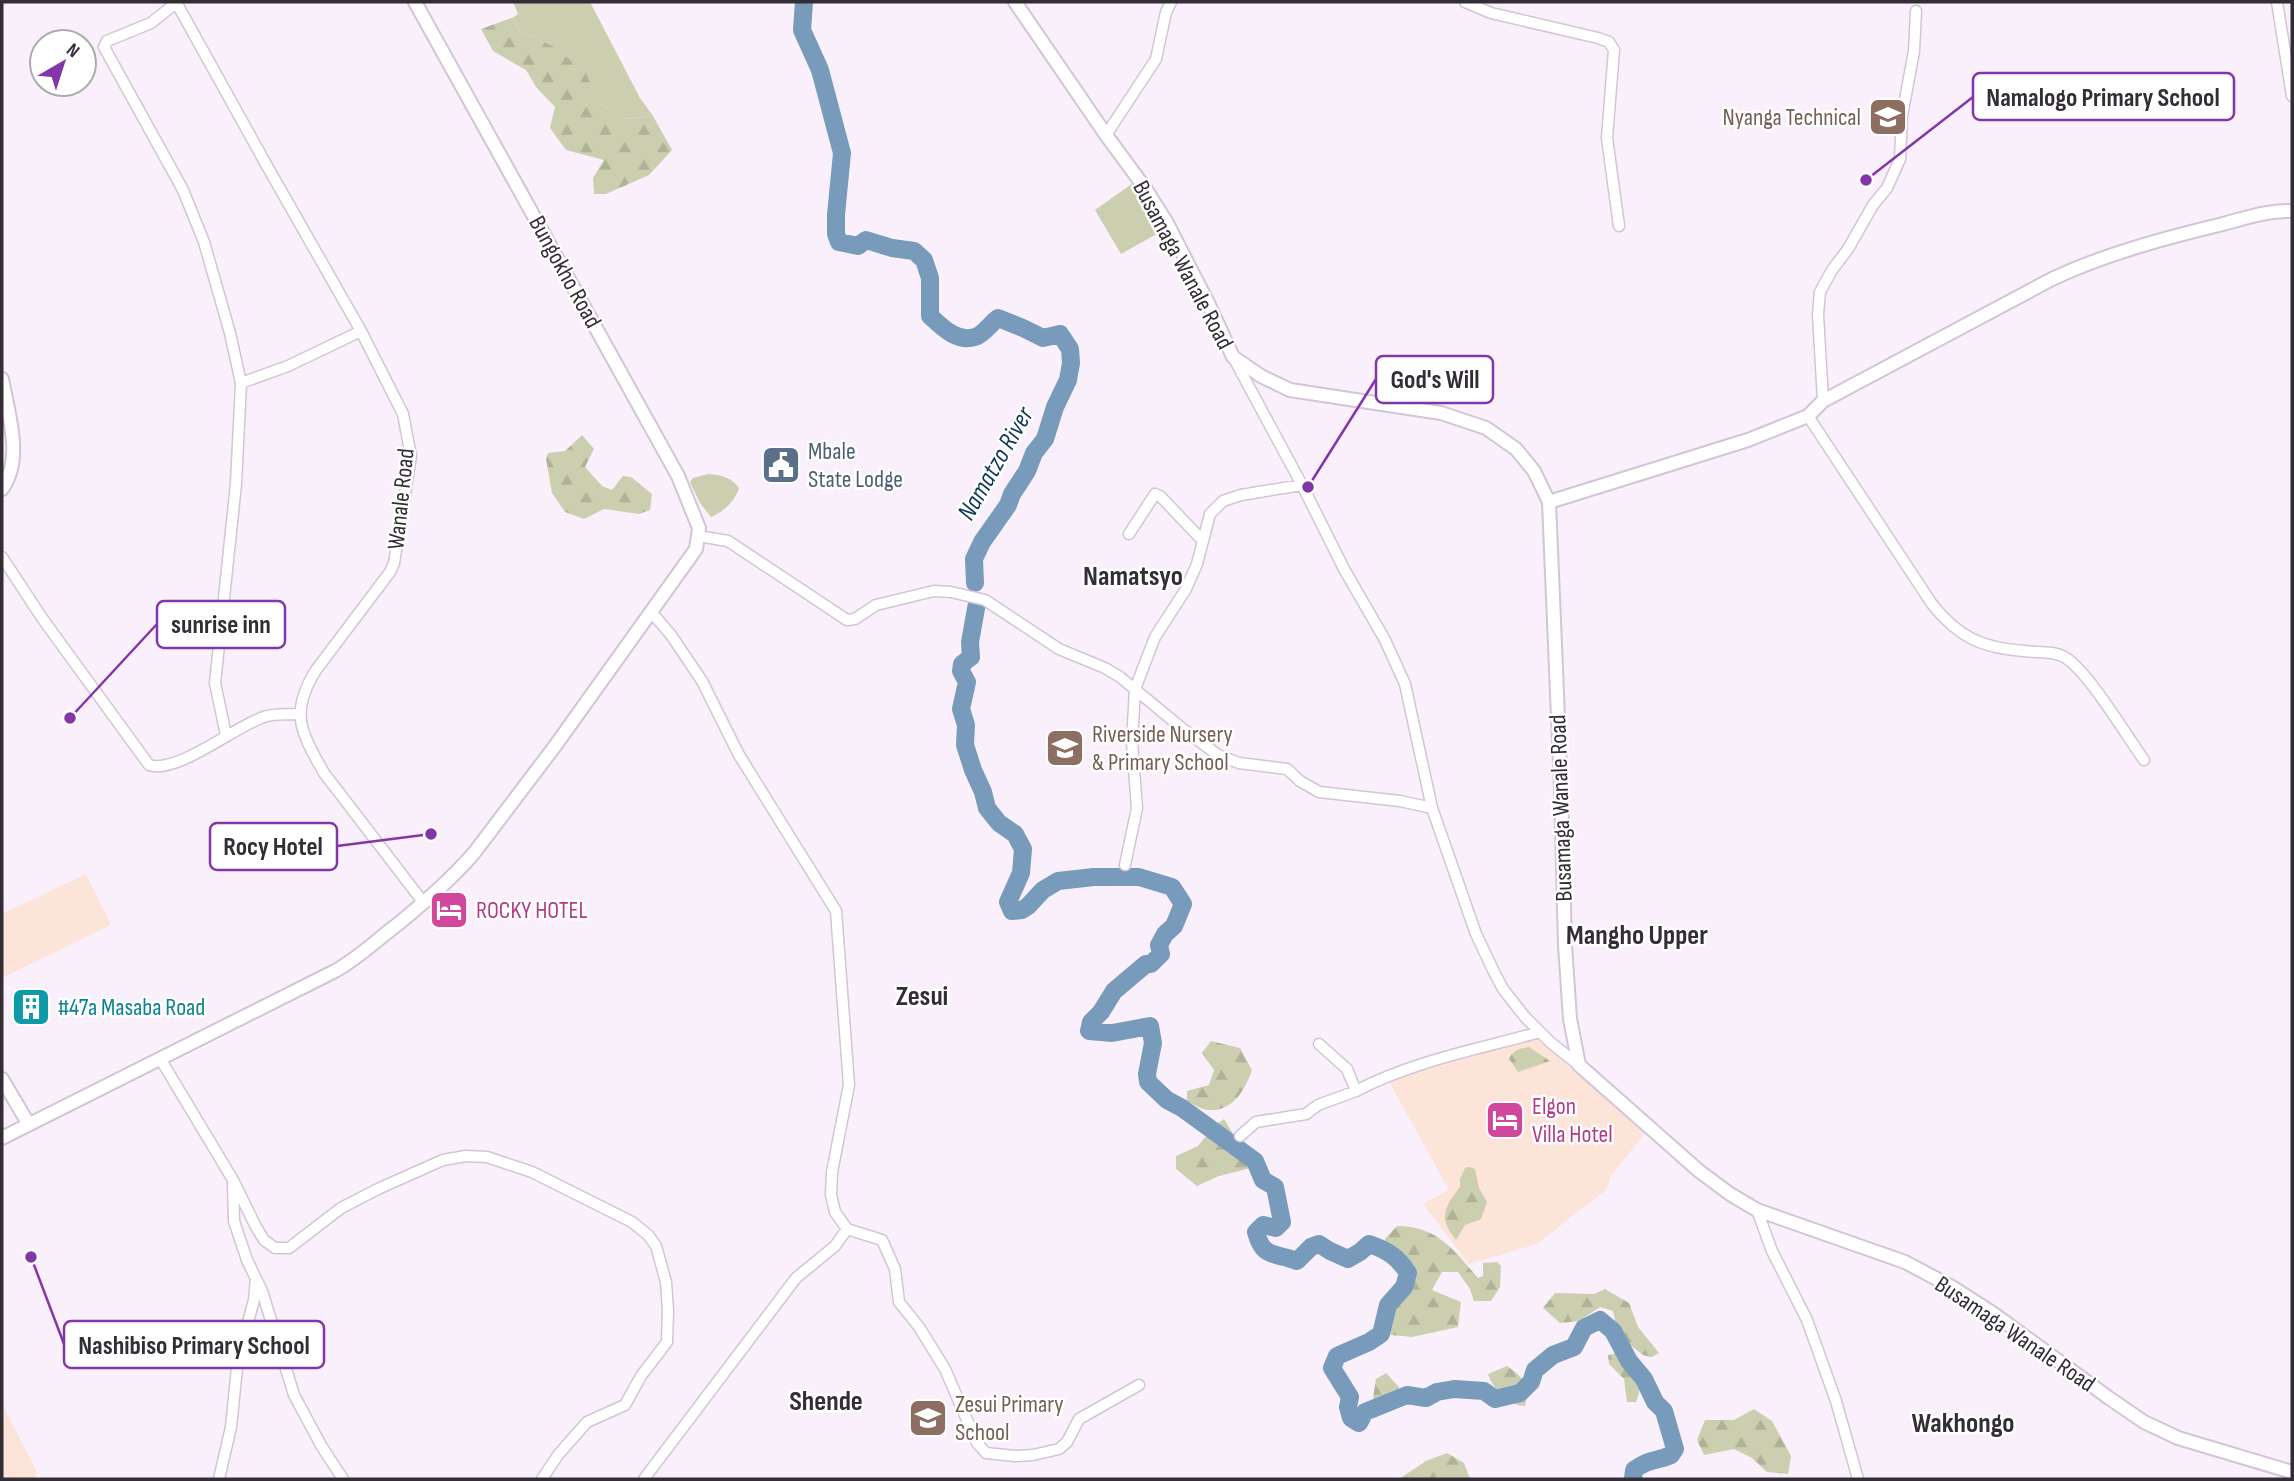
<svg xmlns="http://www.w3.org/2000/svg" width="2294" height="1481" font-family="'Sofia Sans Condensed',sans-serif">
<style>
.commercial{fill:#fce4d9}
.green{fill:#cbcfaf}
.forest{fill:url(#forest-firs)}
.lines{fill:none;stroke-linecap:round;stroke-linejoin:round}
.river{stroke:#789bbc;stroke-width:18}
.minor-casing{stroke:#d3c4d8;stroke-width:13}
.tertiary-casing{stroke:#d3c4d8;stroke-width:16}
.minor{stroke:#fff;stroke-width:10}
.tertiary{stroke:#fff;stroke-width:12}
.labels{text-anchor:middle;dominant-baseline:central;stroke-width:5;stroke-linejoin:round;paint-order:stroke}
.education-label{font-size:24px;fill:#785e54;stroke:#fff;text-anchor:start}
.street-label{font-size:24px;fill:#332d35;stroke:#fff}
.service-label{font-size:24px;fill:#4e5e75;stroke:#fff;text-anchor:start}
.hotel-label{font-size:24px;fill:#b23c85;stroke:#fff;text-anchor:start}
.culture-label{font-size:24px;fill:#0d838f;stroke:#fff;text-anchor:start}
.water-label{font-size:26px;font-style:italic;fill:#10385a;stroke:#fff}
.quarter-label{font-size:28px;font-weight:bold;fill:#332d35;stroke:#fff}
.leader{fill:none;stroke:#8336a7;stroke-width:2.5}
.callout-dot{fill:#8336a7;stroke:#fff;stroke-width:2.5}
.callout{fill:#fff;stroke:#8336a7;stroke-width:2.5}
.callout-label{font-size:26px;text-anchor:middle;font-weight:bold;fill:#332d35}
</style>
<defs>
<pattern id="forest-firs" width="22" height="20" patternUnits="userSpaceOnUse" patternTransform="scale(1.75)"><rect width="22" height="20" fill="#cbcfaf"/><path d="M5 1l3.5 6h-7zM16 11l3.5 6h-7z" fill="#afb297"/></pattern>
</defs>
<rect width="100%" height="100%" fill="#f9f0fc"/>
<path class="commercial" d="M 86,874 L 111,925 L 2,978 L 2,914 Z
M 1540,1035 L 1646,1132 L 1610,1177 L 1607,1189 L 1537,1244 L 1469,1264 L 1423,1204 L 1449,1190 L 1387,1078 Z
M 2,1404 L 37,1472 L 34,1479 L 2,1479 Z"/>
<path class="green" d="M 513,2 L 590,2 L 640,98 L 653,116 L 622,119 L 598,101 L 553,46 L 519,31 L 514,17 L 518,14 Z
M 1136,181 L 1164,230 L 1121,254 L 1095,210 Z
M 708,474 C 721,475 731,477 739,488 C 736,500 722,513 711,517 L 700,503 L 690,482 L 693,478 Z"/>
<path class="forest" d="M 514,17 L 519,31 L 553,46 L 586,73 L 598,101 L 622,119 L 653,116 L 672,150 L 649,175 L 606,194 L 594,194 L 593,178 L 604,160 L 566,150 L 550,128 L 555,107 L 536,87 L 526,70 L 493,51 L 481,29 Z
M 582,435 L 594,449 L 585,467 L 602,486 L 612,490 L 623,476 L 631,477 L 652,494 L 650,510 L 639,514 L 604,509 L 584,519 L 565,512 L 552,493 L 546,459 L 548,453 L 565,451 Z
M 1211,1041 L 1240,1048 L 1252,1070 C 1245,1090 1233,1112 1208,1110 C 1202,1110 1193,1104 1187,1101 L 1187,1091 L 1209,1085 L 1214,1070 L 1202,1053 Z
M 1529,1047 L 1550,1061 L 1518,1072 L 1509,1059 C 1513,1050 1519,1049 1529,1047 Z
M 1224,1119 L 1235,1137 L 1252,1153 L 1251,1168 L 1219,1176 L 1197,1186 L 1176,1169 L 1176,1156 L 1198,1146 L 1215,1125 Z
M 1469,1167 L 1475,1169 L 1479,1188 L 1487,1202 L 1481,1219 L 1465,1225 L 1456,1240 C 1438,1219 1444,1207 1460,1187 L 1460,1179 L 1465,1168 Z
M 1397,1226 C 1437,1226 1453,1249 1478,1278 L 1483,1276 L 1483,1263 L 1497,1262 L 1501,1266 L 1500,1287 L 1491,1301 L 1474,1301 L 1470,1289 L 1458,1272 L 1442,1272 L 1432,1290 L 1461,1302 L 1458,1327 L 1412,1337 L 1381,1334 L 1388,1305 L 1404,1287 L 1408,1273 L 1398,1259 L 1387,1250 L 1385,1239 Z
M 1605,1289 L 1629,1303 L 1638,1327 L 1659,1353 L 1652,1357 L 1643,1355 L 1618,1335 L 1613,1311 L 1600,1307 L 1579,1321 L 1560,1323 L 1543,1308 L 1555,1293 L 1594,1294 Z
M 1624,1351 C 1636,1368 1645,1381 1636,1402 L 1627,1402 L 1624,1379 L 1609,1364 L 1608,1355 Z
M 1507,1366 C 1524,1378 1530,1384 1525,1406 C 1508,1406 1493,1389 1488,1374 Z
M 1386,1373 L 1399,1387 L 1399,1394 L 1384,1404 L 1373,1398 L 1376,1379 Z
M 1754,1409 L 1772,1421 L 1791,1456 L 1788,1474 L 1767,1472 L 1752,1458 L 1734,1449 L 1704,1455 L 1697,1440 L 1705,1420 L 1734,1420 Z
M 1447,1453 L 1464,1463 L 1470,1479 L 1399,1479 L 1426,1461 Z"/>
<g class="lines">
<path class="river" d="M 804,2 L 802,30 L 820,70 L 842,153 L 836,215 L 836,234 L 839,242 L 858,246 L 866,240 L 892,248 L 914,251 L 924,260 L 930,278 L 930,316 C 942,327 957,343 975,337 C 983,335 991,323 998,318 L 1023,328 L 1043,338 L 1060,334 L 1070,349 L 1071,363 L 1068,380 L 1055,407 L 1045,439 L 1034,453 L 1027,471 L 1012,494 L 1008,505 L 982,542 L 974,559 L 975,583
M 977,603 L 970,642 L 971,657 L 962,664 L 961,671 L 967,682 L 961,709 L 966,725 L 965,745 L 973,770 L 983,792 L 987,808 L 999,823 L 1015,834 L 1023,849 L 1021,873 L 1008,902 L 1012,911 L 1022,910 L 1028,906 L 1043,890 L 1058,881 L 1094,877 L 1139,877 L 1172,887 L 1183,904 L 1174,926 L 1165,934 L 1159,945 L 1161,954 L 1151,964 L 1146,964 L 1114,991 L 1101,1012 L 1091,1022 L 1089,1031 L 1112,1033 L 1150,1026 L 1153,1043 L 1147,1074 L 1148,1082 L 1167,1100 L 1182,1108 L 1255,1161 L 1263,1180 L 1275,1187 L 1282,1222 L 1276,1228 L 1263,1225 L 1256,1232 C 1263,1259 1274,1252 1297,1261 L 1311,1247 L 1319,1244 L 1330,1251 L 1348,1259 L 1360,1252 L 1369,1244 C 1387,1250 1398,1257 1408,1273 L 1404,1287 L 1388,1305 L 1381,1334 L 1369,1342 L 1337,1356 L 1332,1368 L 1350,1397 L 1348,1407 L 1351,1418 L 1359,1423 L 1365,1412 L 1407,1395 L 1426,1398 L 1437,1392 L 1454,1389 L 1484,1391 L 1495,1399 L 1520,1393 L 1531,1382 L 1535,1370 L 1553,1355 L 1574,1347 L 1584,1328 L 1600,1320 L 1613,1331 L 1629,1361 L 1644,1379 L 1655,1402 L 1664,1411 L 1675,1449 L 1671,1455 C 1656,1462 1650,1458 1634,1470 L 1633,1479"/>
<g class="minor-casing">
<path id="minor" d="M 176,2 L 267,166 L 361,331 L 403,414 L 411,456 L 394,563 L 390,572 L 316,670 C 289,713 301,732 324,773 L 423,902
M 1465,2 L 1491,13 L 1598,38 L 1609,42 L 1614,50 L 1607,138 L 1619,226
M 2277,2 L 2292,96
M 176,3 L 151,23 L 107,41 L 104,47 L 183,190 L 204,242 L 230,333 L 241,383 L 236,484 L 215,683 L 226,735
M 1106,135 L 1156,59 L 1166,12 L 1171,2
M 1233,357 L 1302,485 L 1344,569 L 1385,640 L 1405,684 L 1432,808 L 1476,934 L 1494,972 L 1503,989 L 1525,1017 L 1550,1042 L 1579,1065
M 241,383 L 288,366 L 361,331
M 1823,401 L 1818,314 L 1820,292 L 1832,270 L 1848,249 L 1873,205 L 1887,188 L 1900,159 L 1902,116 L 1914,51 L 1916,11
M 1808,416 L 1932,604 C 1958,637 1982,648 2024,651 C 2037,653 2054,650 2066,658 C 2089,673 2126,735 2144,760
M 1129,534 L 1155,494 L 1160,496 L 1203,541
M 698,536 L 728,541 L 847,620 L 855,619 L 876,605 L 934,591 L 951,592 L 985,600 L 1059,649 L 1105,668 L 1120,677 L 1183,729 L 1218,755 L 1239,763 L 1287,769 L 1300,781 L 1319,792 L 1400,801 L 1432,808
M 2,557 L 42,618 L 149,765 C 176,774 232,729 261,718 C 272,713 287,715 299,714
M 652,613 L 671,635 L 702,681 L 739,755 L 836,911 L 849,1085 L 832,1172 L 831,1195 L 835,1212 L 847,1229 L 882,1240 L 895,1269 L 899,1302 L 919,1327 L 945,1369 L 977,1443 L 986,1453 L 1015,1456 L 1033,1455 L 1059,1449 L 1067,1442 L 1079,1419 L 1139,1385
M 1125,865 L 1137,808 L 1132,742 L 1135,689 L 1155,637 L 1186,589 L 1197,564 L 1210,514 L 1223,501 L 1241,495 L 1302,485
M 1319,1044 L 1347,1069 L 1356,1091 C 1413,1061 1479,1049 1540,1032
M 161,1060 L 233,1180 L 256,1227 L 264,1240 L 275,1248 L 289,1248 L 341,1208 L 380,1188 L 443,1160 L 466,1156 L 487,1157 L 532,1172 L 632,1222 L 648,1235 L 656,1246 L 666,1282 L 668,1311 L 667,1342 L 641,1376 L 625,1405 L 587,1422 L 558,1455 L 542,1479
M 1240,1136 L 1256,1122 L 1306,1114 L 1318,1105 L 1356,1091
M 233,1184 L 234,1221 L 247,1260 L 262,1291 L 294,1395 L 322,1447 L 343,1479
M 1757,1210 L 1772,1251 L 1807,1320 L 1836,1401 L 1858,1479
M 219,1479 L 231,1427 L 238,1358 L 254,1300 L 256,1279
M 644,1479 L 796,1278 L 835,1246 L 847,1229"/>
</g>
<g class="tertiary-casing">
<path id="tertiary" d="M 1015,2 L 1106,135 L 1145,188 L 1167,223 L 1209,305 L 1233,357 L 1261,376 L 1290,390 L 1441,413 L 1486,428 L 1516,449 L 1534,471 L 1549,502 L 1561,789 L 1565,945 L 1570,1019 L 1579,1065 L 1699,1171 L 1730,1194 L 1757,1210 L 1905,1262 L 1952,1287 L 1994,1314 L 2109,1398 L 2144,1422 L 2178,1438 L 2292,1472
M 2,379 C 8,413 24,458 2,489
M 1549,502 L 1748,440 L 1808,416 L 1823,401 L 2052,279 C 2105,254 2165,238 2223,224 C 2245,218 2269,210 2292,211
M 2,1079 L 28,1123
M 2,1138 L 335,971 C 353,961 368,948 384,935 C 416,910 448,883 474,853 L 555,746 L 696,549 L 699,528 L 678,476 L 415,2"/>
</g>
<use href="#minor" class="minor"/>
<use href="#tertiary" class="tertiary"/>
</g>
<defs>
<g id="school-square" transform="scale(2.0125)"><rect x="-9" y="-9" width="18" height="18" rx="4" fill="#8d6e63" stroke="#fff"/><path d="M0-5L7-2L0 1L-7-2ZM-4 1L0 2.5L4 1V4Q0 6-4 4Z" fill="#fff"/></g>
<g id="civic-square" transform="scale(2.0125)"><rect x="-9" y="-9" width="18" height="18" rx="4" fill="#5c6f8a" stroke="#fff"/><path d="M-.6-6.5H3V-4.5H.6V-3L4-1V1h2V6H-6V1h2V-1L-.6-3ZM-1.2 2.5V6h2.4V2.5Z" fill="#fff"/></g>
<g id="hotel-square" transform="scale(2.0125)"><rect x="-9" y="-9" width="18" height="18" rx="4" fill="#d1479c" stroke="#fff"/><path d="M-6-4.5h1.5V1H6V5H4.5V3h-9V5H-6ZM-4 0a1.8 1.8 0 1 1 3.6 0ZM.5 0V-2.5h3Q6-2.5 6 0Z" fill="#fff"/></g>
<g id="building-square" transform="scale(2.0125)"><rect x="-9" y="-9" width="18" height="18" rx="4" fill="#0f9aa8" stroke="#fff"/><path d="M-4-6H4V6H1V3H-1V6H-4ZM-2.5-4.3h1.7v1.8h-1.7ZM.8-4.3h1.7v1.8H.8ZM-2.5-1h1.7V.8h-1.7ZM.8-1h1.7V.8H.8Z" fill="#fff"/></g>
</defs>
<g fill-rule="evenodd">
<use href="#school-square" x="1888" y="117"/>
<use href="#civic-square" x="781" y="465"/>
<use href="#school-square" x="1065" y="748"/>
<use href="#hotel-square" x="449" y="910"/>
<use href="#building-square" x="31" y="1007"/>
<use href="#hotel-square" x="1505" y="1120"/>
<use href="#school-square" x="928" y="1418"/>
</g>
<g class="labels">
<g class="education-label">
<text x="1861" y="117" text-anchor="end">Nyanga Technical</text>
<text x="1092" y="734">Riverside Nursery<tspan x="1092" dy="28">&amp; Primary School</tspan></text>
<text x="955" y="1404">Zesui Primary<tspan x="955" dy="28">School</tspan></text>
</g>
<g class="street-label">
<text transform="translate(1183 265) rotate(62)">Busamaga Wanale Road</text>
<text transform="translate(565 272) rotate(61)">Bungokho Road</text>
<text transform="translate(401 499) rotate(-84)">Wanale Road</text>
<text transform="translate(1561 808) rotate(-92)">Busamaga Wanale Road</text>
<text transform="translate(2015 1334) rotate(34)">Busamaga Wanale Road</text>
</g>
<g class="service-label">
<text x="808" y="451">Mbale<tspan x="808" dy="28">State Lodge</tspan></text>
</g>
<g class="hotel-label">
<text x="476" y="910">ROCKY HOTEL</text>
<text x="1532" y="1106">Elgon<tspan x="1532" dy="28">Villa Hotel</tspan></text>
</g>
<g class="culture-label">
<text x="58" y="1007">#47a Masaba Road</text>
</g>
<g class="water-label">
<text transform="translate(996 464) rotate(-60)">Namatzo River</text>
</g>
<g class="quarter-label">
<text x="1133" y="576">Namatsyo</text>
<text x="1637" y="935">Mangho Upper</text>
<text x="922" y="996">Zesui</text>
<text x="826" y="1401">Shende</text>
<text x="1963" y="1423">Wakhongo</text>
</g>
</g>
<path class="leader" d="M1866 180L1973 97M1308 487L1376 379M70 718L157 624M431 834L337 846M31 1257L64 1344"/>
<g class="callout-dot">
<circle cx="1866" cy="180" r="7"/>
<circle cx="1308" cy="487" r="7"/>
<circle cx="70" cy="718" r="7"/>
<circle cx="431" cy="834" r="7"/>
<circle cx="31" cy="1257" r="7"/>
</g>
<g class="callout">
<rect x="1973" y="73" width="261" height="47" rx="7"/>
<rect x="1376" y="356" width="117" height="47" rx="7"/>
<rect x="157" y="601" width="128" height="47" rx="7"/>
<rect x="210" y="823" width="127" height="47" rx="7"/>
<rect x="64" y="1321" width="260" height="47" rx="7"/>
</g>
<g class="callout-label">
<text x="2103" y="106">Namalogo Primary School</text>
<text x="1435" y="388">God's Will</text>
<text x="221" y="633">sunrise inn</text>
<text x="273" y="855">Rocy Hotel</text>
<text x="194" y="1354">Nashibiso Primary School</text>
</g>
<rect width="2294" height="1481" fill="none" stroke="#332d35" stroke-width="7"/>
<g transform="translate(63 63) rotate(39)"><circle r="33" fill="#ffffff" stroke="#adabae" stroke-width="2"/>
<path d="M0-5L12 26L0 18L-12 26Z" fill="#8336a7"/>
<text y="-10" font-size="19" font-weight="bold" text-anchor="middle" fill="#332d35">N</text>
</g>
</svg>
